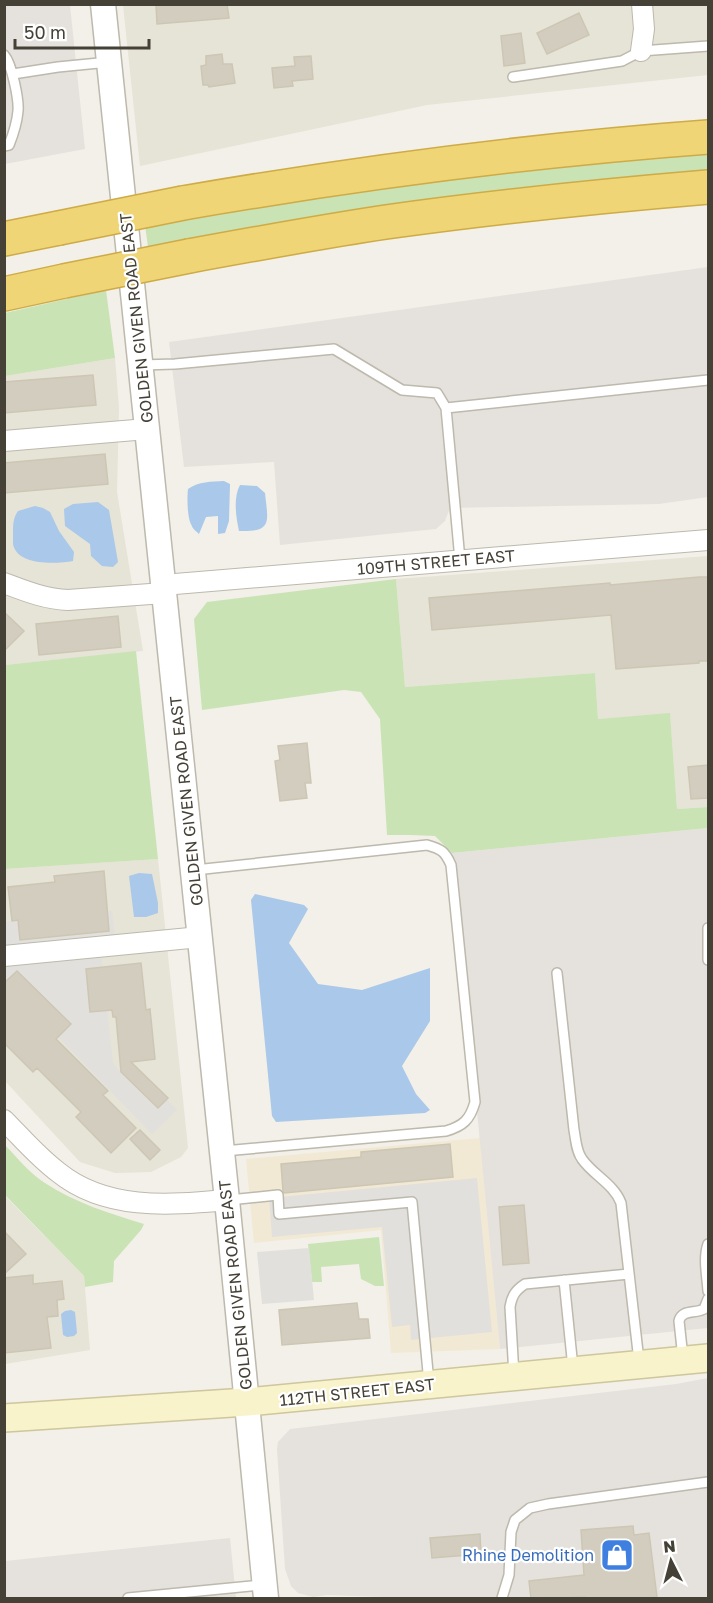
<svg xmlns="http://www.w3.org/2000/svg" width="713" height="1603" font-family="'Golos Text',sans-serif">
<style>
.residential{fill:#e6e3d7}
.commercial{fill:#f2e9d5}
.industrial{fill:#e5e2dd}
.green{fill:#c9e3b5}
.parking{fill:#e1e0dc}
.water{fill:#aac8e9}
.building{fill:#d3cdbf;stroke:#cdc6b3;stroke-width:1.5}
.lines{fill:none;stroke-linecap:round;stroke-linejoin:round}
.service-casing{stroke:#bdb9ac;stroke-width:12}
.minor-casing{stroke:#bdb9ac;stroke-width:22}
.tertiary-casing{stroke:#bdb9ac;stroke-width:27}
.secondary-casing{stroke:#cec69c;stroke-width:30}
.motorway-casing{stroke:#ceab46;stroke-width:36}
.service{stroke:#fff;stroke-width:9}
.minor{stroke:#fff;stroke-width:20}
.tertiary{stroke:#fff;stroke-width:24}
.secondary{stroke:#f9f3cb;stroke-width:27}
.motorway{stroke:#f0d576;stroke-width:33}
.motorway-bridge-casing{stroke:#ceab46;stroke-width:36;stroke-linecap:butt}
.motorway-bridge{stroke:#f0d576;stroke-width:33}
.labels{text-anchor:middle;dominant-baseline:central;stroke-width:4.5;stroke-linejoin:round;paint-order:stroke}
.street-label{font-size:16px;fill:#454137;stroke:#fff}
.shop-label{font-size:16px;fill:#366cbe;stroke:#fff;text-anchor:end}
</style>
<rect width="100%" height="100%" fill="#f2f0e8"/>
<path class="residential" d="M 123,5 L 708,5 L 708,75 L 427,105 L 140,166 Z
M 115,358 L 119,408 L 117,492 L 143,651 L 5,665 L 5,376 Z
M 708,556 L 708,807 L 677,809 L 670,714 L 598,719 L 595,673 L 405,687 L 396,579 Z
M 158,859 L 188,1148 L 181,1157 L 151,1172 L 115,1173 L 80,1162 L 5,1081 L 5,869 Z
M 4,1195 L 84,1276 L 90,1350 L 5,1364 Z"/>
<path class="commercial" d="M 480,1138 L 500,1349 L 391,1353 L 381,1230 L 254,1243 L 246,1159 Z"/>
<path class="industrial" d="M 5,5 L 70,5 L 85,149 L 5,164 Z
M 708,267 L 708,497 L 659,504 L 450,508 L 445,521 L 436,529 L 280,545 L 274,462 L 184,467 L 169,342 Z
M 708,828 L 708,1328 L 500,1349 L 452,853 Z
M 708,1378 L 708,1598 L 407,1598 L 327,1595 L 313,1597 L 298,1593 L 291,1586 L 285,1569 L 277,1449 L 278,1442 L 290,1429 L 676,1384 Z
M 230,1538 L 236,1598 L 5,1598 L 5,1561 Z"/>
<path class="green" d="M 708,152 L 708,173 L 148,247 L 145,225 L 186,217 L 442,178 Z
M 106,290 L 115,358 L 5,376 L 5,313 Z
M 396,579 L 405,687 L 595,673 L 598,719 L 670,713 L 677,809 L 708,807 L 708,828 L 452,853 L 435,836 L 410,835 L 387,835 L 380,719 L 361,692 L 344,690 L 202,710 L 194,619 L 207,602 Z
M 136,651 L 158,859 L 5,869 L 5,665 Z
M 4,1144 C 17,1157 29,1173 45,1183 C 75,1203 109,1213 144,1224 L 141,1230 L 114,1261 L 113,1282 L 85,1287 L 84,1276 L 5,1195 Z
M 379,1237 L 384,1286 L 375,1286 L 361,1279 L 359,1264 L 321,1267 L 322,1282 L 312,1282 L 308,1244 Z"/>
<path class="parking" d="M 112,911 L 117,953 L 101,955 L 113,1063 L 122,1074 L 133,1064 L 177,1110 L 152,1134 L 5,982 L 5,922 Z
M 477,1178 L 492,1332 L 411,1340 L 410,1325 L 392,1327 L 382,1227 L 272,1237 L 269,1198 Z
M 309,1248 L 314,1300 L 262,1304 L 257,1252 Z"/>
<path class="water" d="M 224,481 L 230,484 L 229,521 L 225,533 L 218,534 L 218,516 L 206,517 L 199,534 C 198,533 192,528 192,526 C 187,519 187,497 188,489 C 199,481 211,482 224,481 Z
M 240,485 L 257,486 L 265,493 C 268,522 273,532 239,531 C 236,517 233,498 240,485 Z
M 98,502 L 109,510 L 118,562 L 113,567 L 102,566 L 91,556 L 90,544 L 65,526 L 64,509 L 73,504 Z
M 35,506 L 43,508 L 50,512 L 59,531 L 74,552 L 73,561 C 56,564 17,566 13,544 C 13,541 13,537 13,534 C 13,525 13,518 18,511 Z
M 139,873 L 152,874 L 158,903 L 158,913 L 146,917 L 134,917 L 129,876 Z
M 255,894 L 304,905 L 308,909 L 289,943 L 318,984 L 362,990 L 430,968 L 430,1021 L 402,1066 L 416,1094 L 430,1110 L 425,1113 L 276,1122 L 272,1116 L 251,900 Z
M 71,1310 L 75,1312 L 77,1333 L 74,1336 L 67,1337 L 63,1335 L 61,1314 L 65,1311 Z"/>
<path class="building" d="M 156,4 L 227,4 L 229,18 L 157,24 Z
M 579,13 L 589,35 L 547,54 L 537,33 Z
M 521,33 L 525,63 L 504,66 L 501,36 Z
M 222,54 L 223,64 L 232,64 L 235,83 L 209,87 L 208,85 L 203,85 L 201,66 L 206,65 L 206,56 Z
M 311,56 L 313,79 L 292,81 L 293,86 L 274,88 L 272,68 L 295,66 L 294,57 Z
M 93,375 L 96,405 L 4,413 L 4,382 Z
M 105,454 L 108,484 L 4,493 L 4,463 Z
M 699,577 L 708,577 L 708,661 L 699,661 L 699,663 L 616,669 L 611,615 L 432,630 L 429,598 L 610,583 L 610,585 Z
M 4,612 L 24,631 L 4,651 Z
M 118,616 L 121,647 L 39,655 L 36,624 Z
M 307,743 L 311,783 L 305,783 L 307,798 L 280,801 L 275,761 L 280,760 L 278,746 Z
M 708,765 L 708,798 L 691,799 L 688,767 Z
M 104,871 L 109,931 L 20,940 L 18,920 L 12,921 L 8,887 L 55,882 L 54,876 Z
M 141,963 L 146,1010 L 150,1009 L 155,1059 L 131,1062 L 168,1098 L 158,1108 L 121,1072 L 116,1017 L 113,1017 L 112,1010 L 90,1012 L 86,969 Z
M 17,971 L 71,1024 L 56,1039 L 108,1091 L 103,1095 L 136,1128 L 111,1153 L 76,1117 L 81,1112 L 37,1068 L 33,1072 L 4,1043 L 4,983 Z
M 140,1130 L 160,1150 L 150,1160 L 130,1139 Z
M 450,1144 L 453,1177 L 284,1193 L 283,1191 L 281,1164 L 361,1157 L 361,1152 Z
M 524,1205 L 529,1263 L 503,1265 L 499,1207 Z
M 4,1231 L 26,1254 L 4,1274 Z
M 33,1275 L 33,1284 L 62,1281 L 64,1299 L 57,1300 L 58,1316 L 47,1317 L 51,1348 L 4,1353 L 4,1278 Z
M 357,1303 L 359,1319 L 368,1319 L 370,1338 L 282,1345 L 279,1310 Z
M 633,1526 L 634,1535 L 649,1533 L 657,1597 L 644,1599 L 585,1599 L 585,1597 L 531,1599 L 529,1581 L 584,1575 L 581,1530 Z
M 480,1534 L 481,1554 L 432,1558 L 430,1538 Z"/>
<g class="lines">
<g class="service-casing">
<path id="service" d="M 4,55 C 12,64 19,100 18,111 C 17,122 13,135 9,145 L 4,146
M 13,74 L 58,67 L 109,62
M 513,77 L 622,61 L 641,51 L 708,46
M 142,365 L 175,364 L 334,349 L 402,390 L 437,393 L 446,408 L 460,560
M 446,408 L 708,380
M 195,870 L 427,845 C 441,849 445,851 451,865 L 475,1102 C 470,1120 463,1126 446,1131 L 224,1151
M 708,928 L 708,960
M 557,973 L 574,1130 C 576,1140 576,1151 582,1159 C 593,1175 614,1184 621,1203 L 639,1361
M 229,1200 L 278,1195 L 279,1214 L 412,1202 L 429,1383
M 708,1244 C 703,1258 707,1276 708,1291
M 564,1280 L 573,1368
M 683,1358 L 679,1321 C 682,1309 695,1314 704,1309 L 708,1299
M 514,1375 L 510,1307 C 512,1295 516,1290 525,1284 L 629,1274
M 128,1598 L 262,1585
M 502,1598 L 509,1575 L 511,1532 L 515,1520 L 530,1508 L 548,1504 L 708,1482"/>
</g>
<g class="minor-casing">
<path id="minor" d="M 641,51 L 644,29 L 642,4
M 4,441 L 147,429
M 4,583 C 25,591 45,599 68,600 L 164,593
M 163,585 L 708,540
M 4,956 L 200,937
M 4,1120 C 22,1138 38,1157 58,1172 C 106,1211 169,1205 227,1200"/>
</g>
<g class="tertiary-casing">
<path id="tertiary" d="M 103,4 L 227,1200 L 266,1598"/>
</g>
<g class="secondary-casing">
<path id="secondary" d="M 4,1418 L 247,1402 L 708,1358"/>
</g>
<g class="motorway-casing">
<path id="motorway" d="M 183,203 C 357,173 532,150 708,137
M 4,239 L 59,228
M 189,256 C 254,244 320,232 386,222 C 493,207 601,196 708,187
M 4,294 L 64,281"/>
</g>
<use href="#service" class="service"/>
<use href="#minor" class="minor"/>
<use href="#tertiary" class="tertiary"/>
<use href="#secondary" class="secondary"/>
<use href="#motorway" class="motorway"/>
<g class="motorway-bridge-casing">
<path id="motorway-bridge" d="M 59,228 L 183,203
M 64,281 L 189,256"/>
</g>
<use href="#motorway-bridge" class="motorway-bridge"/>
</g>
<defs>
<g id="shop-square" transform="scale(1.725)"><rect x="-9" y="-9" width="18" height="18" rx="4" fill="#3f7fe0" stroke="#fff"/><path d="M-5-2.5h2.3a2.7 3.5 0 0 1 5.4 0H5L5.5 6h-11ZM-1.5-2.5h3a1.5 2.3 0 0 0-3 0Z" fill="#fff"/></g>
</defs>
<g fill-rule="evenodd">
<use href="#shop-square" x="617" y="1555"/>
</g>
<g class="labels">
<g class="street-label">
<text transform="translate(136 318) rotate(-96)">GOLDEN GIVEN ROAD EAST</text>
<text transform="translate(436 562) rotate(-5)">109TH STREET EAST</text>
<text transform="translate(186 801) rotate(-96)">GOLDEN GIVEN ROAD EAST</text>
<text transform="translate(235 1285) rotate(-96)">GOLDEN GIVEN ROAD EAST</text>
<text transform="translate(357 1392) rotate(-6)">112TH STREET EAST</text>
</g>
<g class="shop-label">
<text x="594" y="1555">Rhine Demolition</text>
</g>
</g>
<rect width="713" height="1603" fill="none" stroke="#454137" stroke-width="12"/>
<g transform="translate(671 1561) rotate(354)" stroke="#ffffff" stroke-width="4.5" paint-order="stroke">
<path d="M0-4.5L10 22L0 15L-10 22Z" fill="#454137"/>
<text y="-9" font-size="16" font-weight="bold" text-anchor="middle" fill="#454137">N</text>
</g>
<path d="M15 39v9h134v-9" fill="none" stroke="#454137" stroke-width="3"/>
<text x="24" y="39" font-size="18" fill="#454137" stroke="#ffffff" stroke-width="4.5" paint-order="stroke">50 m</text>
</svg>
